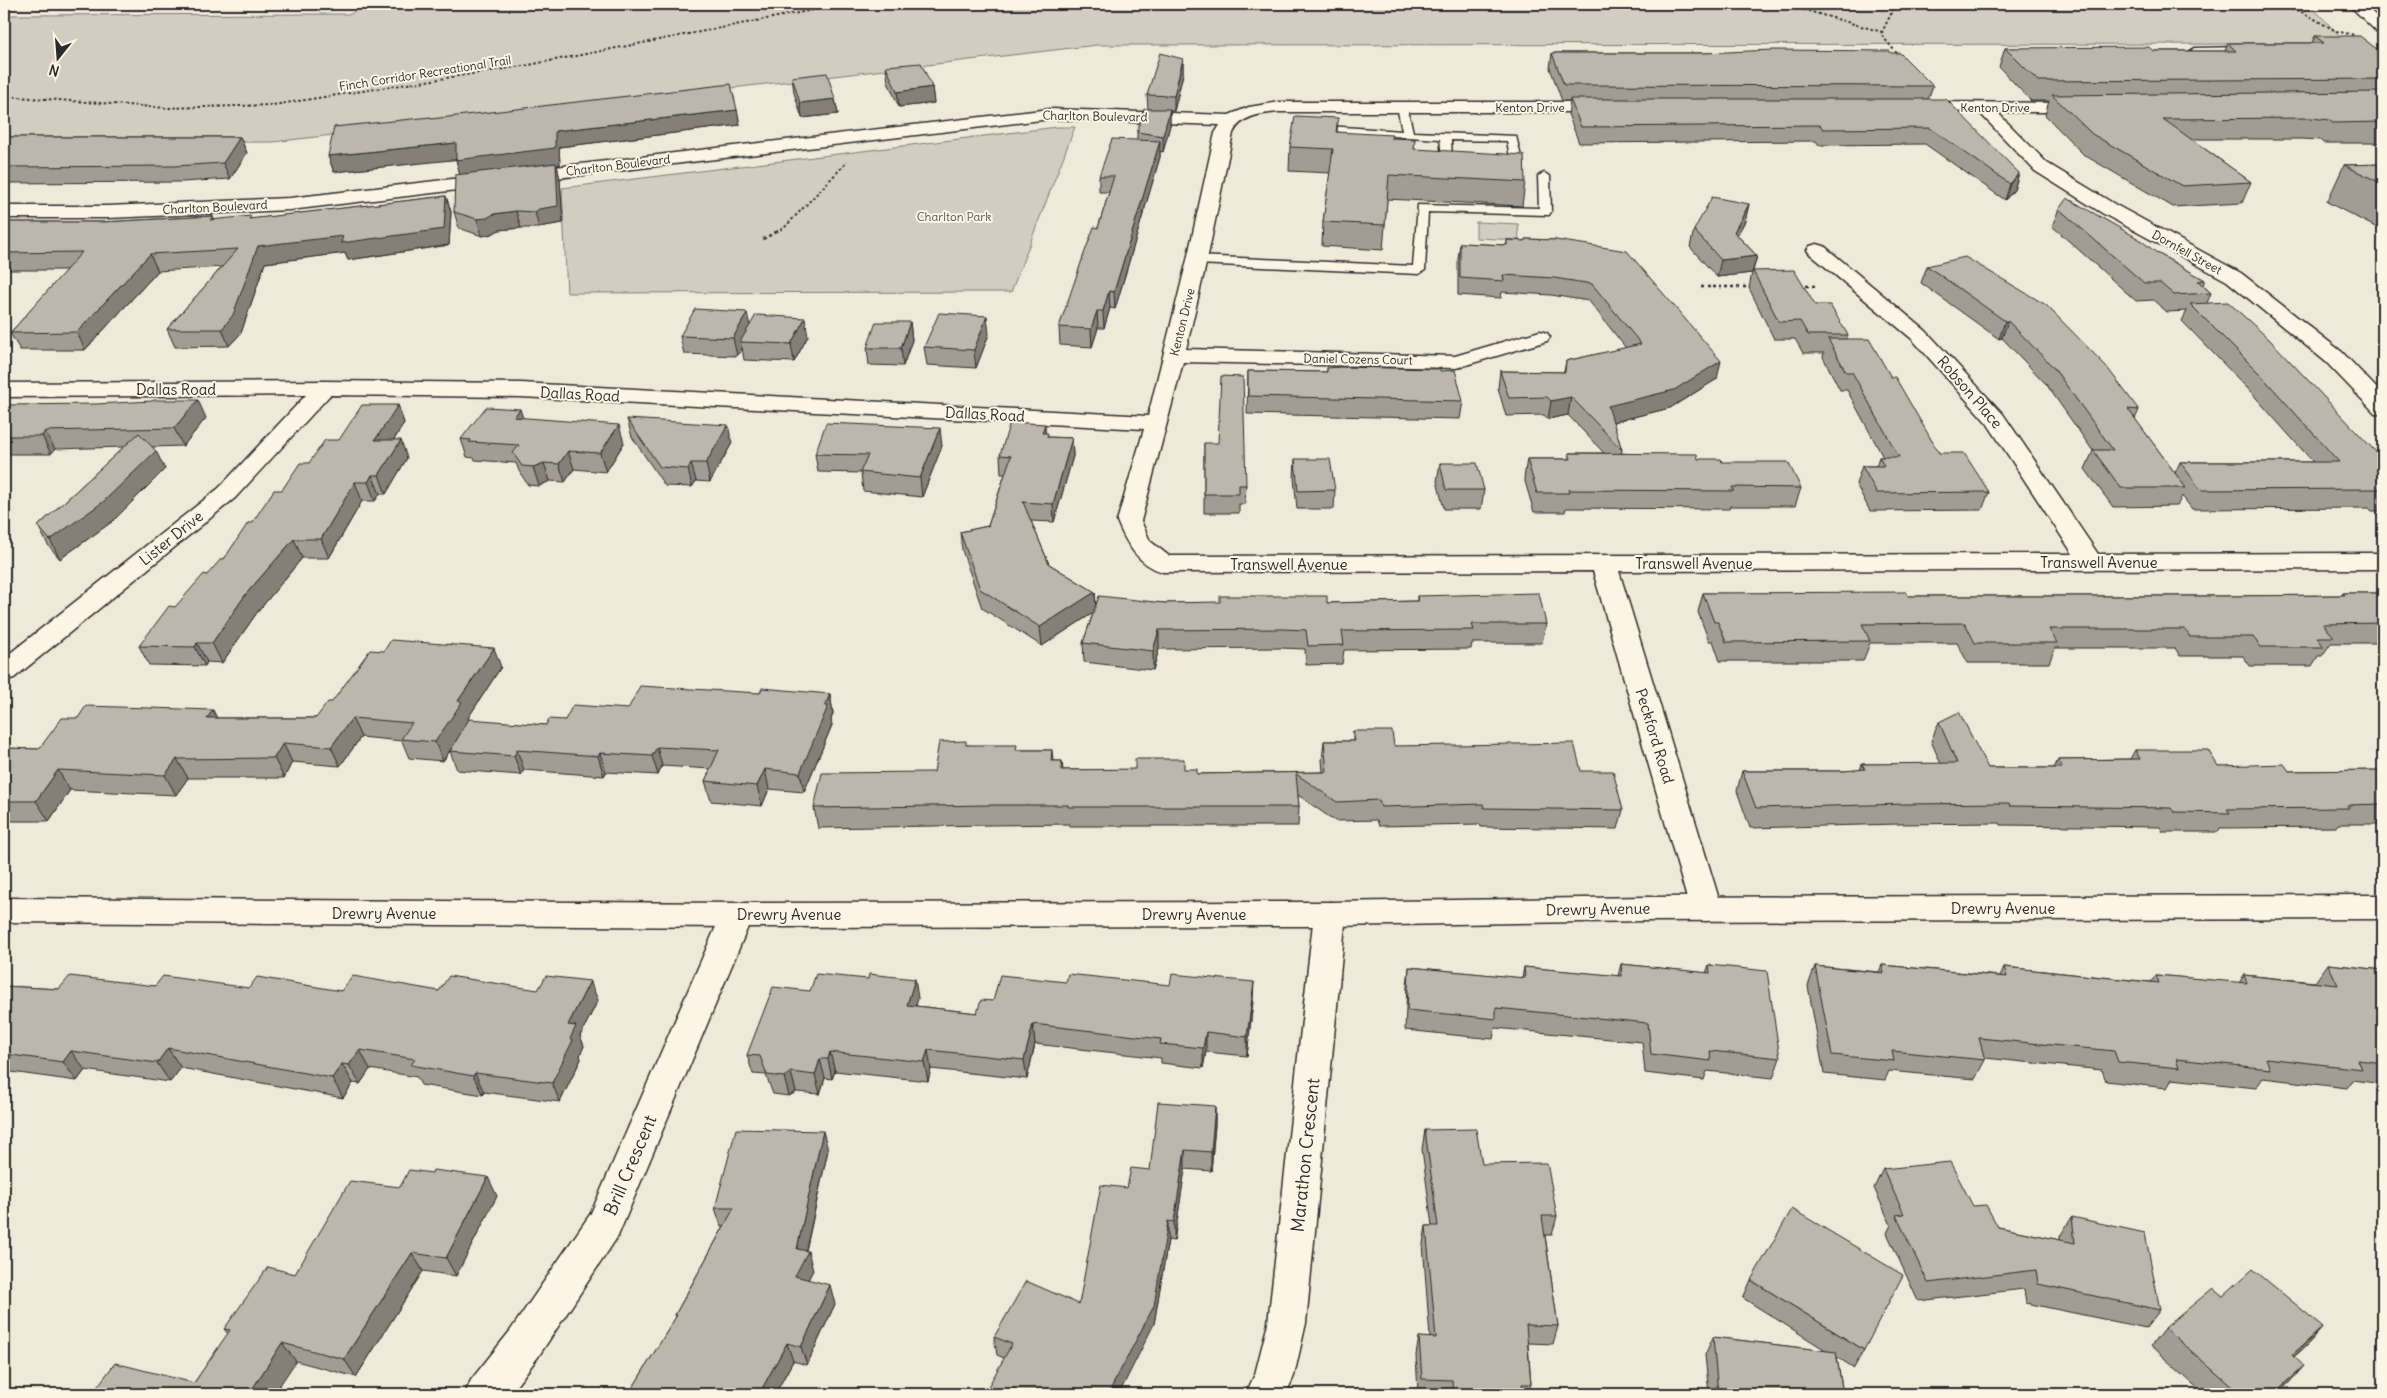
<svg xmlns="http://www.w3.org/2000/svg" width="2387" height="1398" font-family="Delius,sans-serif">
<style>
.green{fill:#d2cdc0;stroke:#7e7c76}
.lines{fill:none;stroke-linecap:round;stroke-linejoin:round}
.lane-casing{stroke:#2b2b2b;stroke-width:3}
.street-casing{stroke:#2b2b2b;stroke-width:3}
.secondary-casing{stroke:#2b2b2b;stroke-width:3}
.path-far1{stroke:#2b2b2b;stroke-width:2;stroke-dasharray:2.5 2.5;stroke-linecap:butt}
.path{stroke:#2b2b2b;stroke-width:2.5;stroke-dasharray:3 3;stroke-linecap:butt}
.lane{fill:#fcf5e5;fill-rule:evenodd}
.street{fill:#fcf5e5;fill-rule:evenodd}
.secondary{fill:#fcf5e5;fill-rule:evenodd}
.wall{fill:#a29d94;stroke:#2b2b2b}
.shaded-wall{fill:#848078;stroke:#2b2b2b}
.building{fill:#bcb7ac;stroke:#2b2b2b}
.labels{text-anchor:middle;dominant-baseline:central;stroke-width:4;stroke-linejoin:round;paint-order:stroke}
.far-street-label{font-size:12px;fill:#2b2b2b;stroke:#fcf5e5}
.far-park-label{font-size:12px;fill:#555450;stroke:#fcf5e5}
.street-label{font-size:15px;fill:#2b2b2b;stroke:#fcf5e5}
.near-street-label{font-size:18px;fill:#2b2b2b;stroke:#fcf5e5}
</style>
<rect width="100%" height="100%" fill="#efe9da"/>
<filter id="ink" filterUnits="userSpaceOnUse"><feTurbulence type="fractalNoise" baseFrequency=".02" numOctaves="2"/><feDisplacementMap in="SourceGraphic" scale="10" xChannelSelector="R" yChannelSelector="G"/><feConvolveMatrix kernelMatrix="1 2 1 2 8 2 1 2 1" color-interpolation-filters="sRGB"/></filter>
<g filter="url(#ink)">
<path class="green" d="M 365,4 L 2309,4 L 2348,44 L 1097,45 L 273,142 L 4,143 L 4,15 L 351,14 Z
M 1057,127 L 1075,127 L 1011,292 L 567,293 L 562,188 Z
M 1476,222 L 1518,224 L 1519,240 L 1476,238 Z"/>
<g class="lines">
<g class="lane-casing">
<path id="lane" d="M 2247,47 L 2252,50 L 2251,52 L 2195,54 L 2190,51 L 2195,48 Z
M 1402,103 L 1407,106 L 1413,132 L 1516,136 L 1523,165 C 1517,170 1503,170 1497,165 L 1499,163 L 1511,162 L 1507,141 L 1451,140 L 1452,159 L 1464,161 L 1466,163 L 1460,166 L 1443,164 L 1440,139 L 1313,131 L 1308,128 L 1313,125 L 1402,131 L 1397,106 Z
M 1544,173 L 1550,176 L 1551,212 L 1549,215 L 1428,212 L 1425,270 L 1419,274 L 1197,264 L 1191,260 L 1197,256 L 1413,266 L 1418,205 L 1539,208 L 1538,176 Z"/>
</g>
<g class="street-casing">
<path id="street" d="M 1279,102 L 1607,102 L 1613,103 L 1615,107 L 1613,111 L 1607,112 L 1279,112 C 1261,114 1242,115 1233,133 L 1207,260 L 1186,349 L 1455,356 L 1540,331 L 1547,333 L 1550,337 L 1547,341 L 1456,368 L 1183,362 L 1141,521 L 1150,541 L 1169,556 L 2073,554 L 1987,423 L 1912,339 L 1810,254 L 1807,250 L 1810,246 L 1817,244 L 1824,246 L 1926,331 L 2003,414 L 2098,554 L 2383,553 L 2383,569 L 1619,571 L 1722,909 L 1717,917 L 1706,921 L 1695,917 L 1690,909 L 1593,571 L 1163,572 C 1138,565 1126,543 1117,521 L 1144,429 L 521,397 L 330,395 L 235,498 L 14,678 L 4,681 L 4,658 L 219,488 L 306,395 L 4,397 L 4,383 L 324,381 L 521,383 L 1148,416 L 1187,260 L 1215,133 L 1220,125 L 1050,119 L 290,210 L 108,218 L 4,218 L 4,206 L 108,206 L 290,198 L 1050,109 L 1229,115 L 1249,107 Z
M 1917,102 L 2090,103 L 2092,107 L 2090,111 L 2084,112 L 1997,112 L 2047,163 L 2116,205 L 2241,273 L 2342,352 L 2383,395 L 2383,415 L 2375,413 L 2326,362 L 2227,281 L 2102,213 L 2035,171 L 1979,112 L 1911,111 L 1909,107 L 1911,103 Z
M 1330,902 L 1341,906 L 1346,914 L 1306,1323 L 1294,1376 L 1286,1394 L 1246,1394 L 1255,1374 L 1268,1323 L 1314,914 L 1319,906 Z
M 737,903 L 748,907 L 753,915 L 618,1236 L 538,1357 L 510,1394 L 465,1394 L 471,1380 L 510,1331 L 591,1213 L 721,915 L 726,907 Z"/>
</g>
<g class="secondary-casing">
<path id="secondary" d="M 2348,4 L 2363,4 L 2383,22 L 2383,35 L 2378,33 Z
M 2383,895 L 2383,919 L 1647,921 L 1330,926 L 737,927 L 4,922 L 4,898 L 737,903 L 1330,902 L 1647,897 Z"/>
</g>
<path class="path-far1" d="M 1784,4 L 1882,32
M 1896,4 L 1882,32 L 1884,38 L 1899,56
M 2133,4 L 2218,6 L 2246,4
M 2262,4 L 2300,11 L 2336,31 L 2354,35
M 4,96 L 167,108 L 273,105 L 529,65 L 844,4
M 776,232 L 785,227 L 847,162"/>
<path class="path" d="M 763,239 L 778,231
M 1800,286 L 1818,286
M 1701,287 L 1753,287"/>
<use href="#lane" class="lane"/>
<use href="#street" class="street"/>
<use href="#secondary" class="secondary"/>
</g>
<path class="wall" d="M 2315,36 L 2383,54 L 2383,143 L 2323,143 L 2320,140 L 2302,139 L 2191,139 L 2251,182 L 2242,203 L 2173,207 L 2084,155 L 2045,115 L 2049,101 L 2031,101 L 1999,67 L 2005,48 L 2153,51 L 2225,51 L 2228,43 L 2312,43 Z
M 1552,53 L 1891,53 L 1933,86 L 1928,99 L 2019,173 L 2014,190 L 2005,200 L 1925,144 L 1819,145 L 1816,141 L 1579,143 L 1568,114 L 1570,101 L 1562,101 L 1550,68 Z
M 1183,59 L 1183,74 L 1174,111 L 1170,111 L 1170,125 L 1163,152 L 1160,151 L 1160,157 L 1115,309 L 1110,308 L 1104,328 L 1098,328 L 1092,347 L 1060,345 L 1059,327 L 1098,228 L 1109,192 L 1099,192 L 1099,176 L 1137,140 L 1137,132 L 1148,109 L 1147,95 Z
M 886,66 L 932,87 L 934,103 L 899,107 L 888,82 Z
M 792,77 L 835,99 L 838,114 L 802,118 L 794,93 Z
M 737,110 L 740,125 L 559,147 L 560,165 L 557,165 L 560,180 L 563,223 L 544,226 L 539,228 L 521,228 L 499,230 L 492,234 L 482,236 L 459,228 L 454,212 L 460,175 L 456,159 L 334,172 L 328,156 Z
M 1338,118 L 1337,132 L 1391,138 L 1414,149 L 1525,182 L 1522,206 L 1387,199 L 1383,250 L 1322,246 L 1323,222 L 1330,173 L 1289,171 L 1290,147 Z
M 4,137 L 240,137 L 247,153 L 230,179 L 182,182 L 4,183 Z
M 2383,164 L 2383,230 L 2381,230 L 2327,202 L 2344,165 Z
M 446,196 L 451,212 L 449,245 L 348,260 L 345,253 L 265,263 L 241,333 L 229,346 L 175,347 L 167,329 L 222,267 L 158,271 L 85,350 L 20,350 L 10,333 L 67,270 L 4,270 L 4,222 L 102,222 L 213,216 L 214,220 L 252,219 Z
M 1749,204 L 1745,221 L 1737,235 L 1757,256 L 1753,271 L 1815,305 L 1848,335 L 1846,339 L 1891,377 L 1939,453 L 1989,492 L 1982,510 L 1870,511 L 1856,484 L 1862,466 L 1876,466 L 1879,457 L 1883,457 L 1847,390 L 1840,390 L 1823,357 L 1824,353 L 1803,353 L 1795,339 L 1774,339 L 1749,288 L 1752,273 L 1717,277 L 1690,247 L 1694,230 Z
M 2059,209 L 2157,253 L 2205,280 L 2203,285 L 2211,293 L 2207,303 L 2375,451 L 2383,451 L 2383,511 L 2372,511 L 2369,508 L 2192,509 L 2182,496 L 2177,506 L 2113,507 L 2085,469 L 2093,451 L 2046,384 L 2002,338 L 1999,339 L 1921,283 L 1927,266 L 2139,410 L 2135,419 L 2175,473 L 2180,462 L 2313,462 L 2249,390 L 2182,321 L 2187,311 L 2167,312 L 2153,300 L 2136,301 L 2052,226 Z
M 1525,239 L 1556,240 L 1717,379 L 1670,408 L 1613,422 L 1622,450 L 1621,453 L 1698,459 L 1722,462 L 1801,488 L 1795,506 L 1730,506 L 1729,509 L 1566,508 L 1565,512 L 1534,512 L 1524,478 L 1527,459 L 1568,459 L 1569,453 L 1604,453 L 1568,415 L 1548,419 L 1544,415 L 1506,416 L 1498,388 L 1500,371 L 1564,372 L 1566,361 L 1626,348 L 1589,301 L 1551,295 L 1502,292 L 1501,298 L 1458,295 L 1458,259 L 1460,243 L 1507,245 L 1507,240 L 1525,241 Z
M 910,322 L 912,340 L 903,366 L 869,365 L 867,348 Z
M 750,326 L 808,336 L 794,362 L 744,360 L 742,348 L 737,356 L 684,354 L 680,336 Z
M 989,334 L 976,368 L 927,365 L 924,347 Z
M 1327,368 L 1463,401 L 1460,419 L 1247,414 L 1248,371 L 1327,372 Z
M 4,405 L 206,418 L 183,446 L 152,447 L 165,469 L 113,521 L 60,559 L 48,545 L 38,526 L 124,447 L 55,449 L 51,454 L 4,454 Z
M 398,405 L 404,423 L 394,440 L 407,458 L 386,494 L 380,494 L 375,501 L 362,501 L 329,558 L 302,558 L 256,614 L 222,663 L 207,662 L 205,666 L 149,665 L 139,646 L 207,575 L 224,559 L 252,523 L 282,490 L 309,463 L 339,440 Z
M 523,418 L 624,443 L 606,472 L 574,469 L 565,482 L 550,481 L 539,486 L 528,485 L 519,471 L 516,463 L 475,460 L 474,458 L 467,457 L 461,439 Z
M 627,419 L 732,443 L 710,482 L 696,481 L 692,487 L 665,486 L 632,437 Z
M 1045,433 L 1048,437 L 1072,438 L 1073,456 L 1054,522 L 1031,521 L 1049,564 L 1095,592 L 1096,604 L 1164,603 L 1327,603 L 1417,601 L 1417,596 L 1546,624 L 1542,643 L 1472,643 L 1471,649 L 1344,650 L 1342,664 L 1306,665 L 1305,649 L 1281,648 L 1159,649 L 1153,670 L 1084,662 L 1083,643 L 1093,613 L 1042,646 L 982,608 L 962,550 L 960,532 L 988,526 L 1005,474 L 1001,474 L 1000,455 Z
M 1204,443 L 1246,485 L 1245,504 L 1239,504 L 1239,513 L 1204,513 Z
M 942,446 L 922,497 L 863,491 L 861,473 L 818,472 L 815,454 Z
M 1295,459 L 1335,490 L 1334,509 L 1297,509 L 1294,478 Z
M 1440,463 L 1484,490 L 1481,509 L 1444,509 L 1437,481 Z
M 1703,593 L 1908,596 L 2227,596 L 2342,595 L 2343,593 L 2383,593 L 2383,643 L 2331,643 L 2322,656 L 2318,656 L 2312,666 L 2250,666 L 2243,656 L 2180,656 L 2175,648 L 2055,648 L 2049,663 L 1968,663 L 1957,643 L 1870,643 L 1863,661 L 1720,661 L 1713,641 L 1709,641 L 1698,612 Z
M 501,667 L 468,718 L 469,720 L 546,725 L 565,720 L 628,709 L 760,693 L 830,694 L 833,713 L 831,720 L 832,725 L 804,792 L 769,789 L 762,806 L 711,801 L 705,781 L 711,769 L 662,766 L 658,775 L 606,772 L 604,776 L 524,770 L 521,775 L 457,770 L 450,751 L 443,761 L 409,758 L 402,741 L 361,737 L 340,766 L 292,762 L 284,778 L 188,778 L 176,795 L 70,790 L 49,821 L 4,821 L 4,748 L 39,749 L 217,718 L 316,718 L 332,702 Z
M 1939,722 L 1988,768 L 2054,768 L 2058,760 L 2130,759 L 2135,750 L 2218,766 L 2289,771 L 2383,770 L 2383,824 L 2338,824 L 2336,827 L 2220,828 L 2218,832 L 2163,832 L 2160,827 L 2001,825 L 2000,823 L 1899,824 L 1750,828 L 1737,791 L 1742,771 L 1844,771 L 1860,770 L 1862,764 L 1941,764 L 1931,741 Z
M 1353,731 L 1394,746 L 1581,771 L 1623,810 L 1618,829 L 1481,827 L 1480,824 L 1379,826 L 1377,820 L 1335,821 L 1298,795 L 1299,807 L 1298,826 L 1069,826 L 1069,824 L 991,825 L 818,828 L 814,808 L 934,772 L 967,745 L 1017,750 L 1052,750 L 1053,761 L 1062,761 L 1063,770 L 1184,769 L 1197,774 L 1323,772 L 1322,760 L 1324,741 L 1353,741 Z
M 1621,964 L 1706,973 L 1709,965 L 1780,1058 L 1773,1078 L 1707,1071 L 1704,1080 L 1645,1073 L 1642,1042 L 1495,1028 L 1493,1039 L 1405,1030 L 1407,986 L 1409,967 L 1522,978 L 1524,967 L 1618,976 Z
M 2328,964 L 2383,970 L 2383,1084 L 2353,1080 L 2347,1088 L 2263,1078 L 2256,1088 L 2172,1079 L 2167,1088 L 2106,1081 L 2102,1070 L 1985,1058 L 1985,1060 L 1975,1079 L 1889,1071 L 1885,1080 L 1824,1074 L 1808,986 L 1815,966 L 1879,972 L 1882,965 L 2000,976 L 2004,967 L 2151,982 L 2156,975 L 2239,983 L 2244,975 L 2315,982 Z
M 4,986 L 59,989 L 155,986 L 249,988 L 341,991 L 439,991 L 598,1000 L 580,1036 L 584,1046 L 580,1055 L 581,1059 L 560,1102 L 484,1092 L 483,1095 L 421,1085 L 417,1077 L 370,1069 L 360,1084 L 353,1083 L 343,1098 L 181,1068 L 170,1082 L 85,1070 L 77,1081 L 4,1071 Z
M 810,991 L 918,998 L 916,1006 L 977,1013 L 993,1001 L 1253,1001 L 1247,1056 L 1206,1052 L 1203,1068 L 1161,1063 L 1161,1058 L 1035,1044 L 1027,1079 L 931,1069 L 928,1081 L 835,1071 L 832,1079 L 825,1078 L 820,1094 L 796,1092 L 789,1096 L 773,1094 L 766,1075 L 753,1074 L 747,1055 Z
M 1215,1106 L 1215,1125 L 1211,1171 L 1185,1169 L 1174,1241 L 1168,1240 L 1154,1324 L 1004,1358 L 997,1355 L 994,1337 L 1079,1304 L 1127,1188 L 1150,1170 Z
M 1425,1130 L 1482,1164 L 1557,1216 L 1552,1235 L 1545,1235 L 1558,1326 L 1553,1344 L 1528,1343 L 1531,1384 L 1528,1394 L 1418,1394 L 1416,1355 L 1419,1337 L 1430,1338 L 1423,1244 L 1426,1226 L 1432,1226 L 1422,1149 Z
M 828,1150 L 806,1251 L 813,1270 L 808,1279 L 835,1304 L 807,1365 L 793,1361 L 775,1394 L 629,1394 L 676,1317 L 675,1315 L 724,1226 L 721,1226 L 715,1208 Z
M 1883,1169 L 1973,1206 L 1998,1227 L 2060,1240 L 2060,1236 L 2072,1217 L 2160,1310 L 2146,1328 L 2026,1303 L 2024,1289 L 1918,1301 L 1887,1233 L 1891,1225 L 1874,1188 Z
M 400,1187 L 497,1196 L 456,1276 L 423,1271 L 356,1377 L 296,1361 L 194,1383 L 228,1334 L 224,1329 L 295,1274 Z
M 1751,1280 L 1864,1350 L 1854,1368 L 1837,1357 L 1843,1394 L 1709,1394 L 1705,1355 L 1713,1337 L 1827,1351 L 1743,1298 Z
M 2223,1296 L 2323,1327 L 2307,1345 L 2294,1357 L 2288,1384 L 2276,1394 L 2204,1394 L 2151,1346 L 2165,1328 Z"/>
<path class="shaded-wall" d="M 1183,59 L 1183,74 L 1174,111 L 1174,96 Z
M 932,87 L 934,103 L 899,107 L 897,92 Z
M 835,99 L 838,114 L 802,118 L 800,103 Z
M 1170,109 L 1170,125 L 1163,152 L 1163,136 Z
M 737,110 L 740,125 L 559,147 L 560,165 L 557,165 L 560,180 L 563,223 L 544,226 L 539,228 L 535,212 L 460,176 L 456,160 L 555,131 Z
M 240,137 L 247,153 L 230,179 L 223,163 Z
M 1160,141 L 1160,157 L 1115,309 L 1114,292 Z
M 456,143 L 461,159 L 334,172 L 328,156 Z
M 2019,173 L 2014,190 L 2005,200 L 2010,184 Z
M 446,196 L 451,212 L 449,245 L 348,260 L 345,253 L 265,263 L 241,333 L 229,346 L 222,329 L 258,246 Z
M 1749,204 L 1745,221 L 1730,249 L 1734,232 Z
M 516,211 L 521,228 L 499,230 L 492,234 L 482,236 L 477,219 L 494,214 Z
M 150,254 L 158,271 L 85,350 L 77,332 Z
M 1757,256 L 1752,273 L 1717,277 L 1721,260 Z
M 1109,291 L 1110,308 L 1104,328 L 1103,311 Z
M 1097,311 L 1098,328 L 1092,347 L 1091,329 Z
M 747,313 L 751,330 L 740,342 L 742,348 L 737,356 L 733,338 Z
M 987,316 L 989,334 L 976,368 L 974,350 Z
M 805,318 L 808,336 L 794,362 L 791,344 Z
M 2005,321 L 2008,321 L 2002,338 L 1999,339 Z
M 910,322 L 912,340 L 903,366 L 901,348 Z
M 1721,361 L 1717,379 L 1670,408 L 1605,424 L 1608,406 Z
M 1571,397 L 1568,415 L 1548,419 L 1551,401 Z
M 198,400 L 206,418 L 183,446 L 174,428 Z
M 398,405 L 404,423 L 382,459 L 375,440 Z
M 520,409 L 526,427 L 514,417 Z
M 1045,424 L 1046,443 L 1042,433 Z
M 619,425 L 624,443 L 606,472 L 600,453 Z
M 728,425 L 732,443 L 710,482 L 706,463 Z
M 940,428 L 942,446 L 922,497 L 920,478 Z
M 45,431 L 55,449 L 51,454 L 42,436 Z
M 1072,438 L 1073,456 L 1054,522 L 1053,504 Z
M 401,440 L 407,458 L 386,494 L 379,475 Z
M 156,451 L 165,469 L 113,521 L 60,559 L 50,540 Z
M 568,451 L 574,469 L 565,482 L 559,464 Z
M 544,463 L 550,481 L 539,486 L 533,467 Z
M 691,463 L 696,481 L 692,487 L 688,469 Z
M 372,475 L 380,494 L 375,501 L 368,482 Z
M 355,482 L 362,501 L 329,558 L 321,539 Z
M 294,539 L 302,558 L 256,614 L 222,663 L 212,643 L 246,594 Z
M 4,581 L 11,594 L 4,599 Z
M 1095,592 L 1096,611 L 1042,646 L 1040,627 Z
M 1159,630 L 1159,649 L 1153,670 L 1153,651 Z
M 197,643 L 207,662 L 205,666 L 195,647 Z
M 494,648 L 501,667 L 468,718 L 469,721 L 443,761 L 435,742 L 458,701 Z
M 830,694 L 833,713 L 831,720 L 832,725 L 804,792 L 800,773 Z
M 213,710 L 223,730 L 207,718 Z
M 352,718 L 361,737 L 340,766 L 331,747 Z
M 283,743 L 292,762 L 284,778 L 274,758 Z
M 657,747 L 662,766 L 658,775 L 652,756 Z
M 517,750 L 524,770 L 521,775 L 514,756 Z
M 600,753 L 606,772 L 604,776 L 598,756 Z
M 177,759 L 188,778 L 176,795 L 165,775 Z
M 765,769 L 769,789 L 762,806 L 757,786 Z
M 58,770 L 70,790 L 49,821 L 36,801 Z
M 915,979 L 918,998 L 910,1024 L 907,1005 Z
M 590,981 L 598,1000 L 580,1036 L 584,1046 L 580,1055 L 581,1059 L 560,1102 L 552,1083 L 570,1039 L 568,1025 Z
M 1254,982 L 1253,1001 L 1247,1056 L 1247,1037 Z
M 1033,1024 L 1035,1044 L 1027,1079 L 1024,1060 Z
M 1206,1032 L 1206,1052 L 1203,1068 L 1203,1048 Z
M 168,1048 L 181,1068 L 170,1082 L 157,1063 Z
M 360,1050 L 370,1069 L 360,1084 L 349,1065 Z
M 928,1050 L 931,1069 L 928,1081 L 924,1062 Z
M 71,1051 L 85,1070 L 77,1081 L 63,1062 Z
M 830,1052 L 835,1071 L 832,1079 L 828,1059 Z
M 820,1059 L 825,1078 L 820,1094 L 815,1075 Z
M 342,1064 L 353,1083 L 343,1098 L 332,1078 Z
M 791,1072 L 796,1092 L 789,1096 L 784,1077 Z
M 475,1073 L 484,1092 L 483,1095 L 473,1076 Z
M 1215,1106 L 1215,1125 L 1211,1171 L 1211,1152 Z
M 823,1131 L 828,1150 L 804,1258 L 808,1251 L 813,1270 L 801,1294 L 795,1276 L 797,1249 Z
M 1185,1150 L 1185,1169 L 1174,1241 L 1174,1222 Z
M 488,1177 L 497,1196 L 456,1276 L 446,1258 Z
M 1168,1221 L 1168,1240 L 1154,1324 L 1119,1394 L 1108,1394 Z
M 412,1253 L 423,1271 L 356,1377 L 344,1359 Z
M 830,1285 L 835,1304 L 807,1365 L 801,1347 Z
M 2323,1327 L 2307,1345 L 2276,1373 L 2292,1355 Z
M 282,1343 L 296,1361 L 274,1394 L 249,1394 Z
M 787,1343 L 793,1361 L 775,1394 L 759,1394 Z
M 2304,1366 L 2288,1384 L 2276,1394 L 2273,1394 Z"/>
<path class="building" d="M 2315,36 L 2360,36 L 2383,54 L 2383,79 L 2038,81 L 2005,48 L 2149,47 L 2153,51 L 2236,51 L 2228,43 L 2324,43 Z
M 1774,50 L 1890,51 L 1891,53 L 1900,53 L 1933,86 L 1564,85 L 1552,53 L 1703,53 Z
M 1160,53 L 1183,59 L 1174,96 L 1147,95 Z
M 921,63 L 932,87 L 897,92 L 886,66 Z
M 827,73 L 835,99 L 800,103 L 792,77 Z
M 731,84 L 737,110 L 555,131 L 555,148 L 456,160 L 456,143 L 328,156 L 334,127 L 431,117 L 431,119 Z
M 2383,92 L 2383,122 L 2333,123 L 2329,120 L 2312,118 L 2163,119 L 2251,182 L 2182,186 L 2092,134 L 2052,95 Z
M 1570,99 L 1946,99 L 2019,173 L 2010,184 L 1930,128 L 1823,129 L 1820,125 L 1581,127 Z
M 1144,109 L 1170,109 L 1163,136 L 1137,132 Z
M 1295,116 L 1338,118 L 1336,132 L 1392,135 L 1391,138 L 1415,139 L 1414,149 L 1524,155 L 1525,182 L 1389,175 L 1385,225 L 1323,222 L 1333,149 L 1290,147 Z
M 4,137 L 240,137 L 223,163 L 175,166 L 4,167 Z
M 1112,139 L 1160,141 L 1114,292 L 1109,291 L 1103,311 L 1097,311 L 1091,329 L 1059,327 L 1084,254 L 1094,227 L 1098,228 L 1114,176 L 1099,176 Z
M 556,163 L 558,206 L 539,209 L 535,212 L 516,211 L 494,214 L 487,218 L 477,219 L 454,212 L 455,175 Z
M 2383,164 L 2383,184 L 2344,165 Z
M 446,196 L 444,229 L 341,243 L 343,236 L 258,246 L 233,315 L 222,329 L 167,329 L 238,249 L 150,254 L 77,332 L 10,333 L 82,252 L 4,253 L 4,222 L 102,222 L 213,216 L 210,220 L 251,216 L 249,219 Z
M 1712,197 L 1749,204 L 1734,232 L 1757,256 L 1721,260 L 1694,230 Z
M 2067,198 L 2139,239 L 2157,253 L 2205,280 L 2198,281 L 2211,293 L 2174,295 L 2160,283 L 2144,283 L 2059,209 Z
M 1525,239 L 1556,240 L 1627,251 L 1721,361 L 1674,390 L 1608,406 L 1622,450 L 1571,397 L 1551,401 L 1547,397 L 1509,398 L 1500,371 L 1565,372 L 1566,361 L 1641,344 L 1592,284 L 1554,278 L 1503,275 L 1504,281 L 1460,278 L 1460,243 L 1507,245 L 1507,240 L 1525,241 Z
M 1965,257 L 2046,305 L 2106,366 L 2139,410 L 2128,409 L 2186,488 L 2121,488 L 2093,450 L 2113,450 L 2053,367 L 2008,321 L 2005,321 L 1927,266 Z
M 1794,270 L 1815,305 L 1830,305 L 1848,335 L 1808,335 L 1800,321 L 1779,322 L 1753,271 Z
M 2228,302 L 2269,339 L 2375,451 L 2383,451 L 2383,493 L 2379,489 L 2201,490 L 2180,462 L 2339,462 L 2258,372 L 2190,304 Z
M 695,309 L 746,312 L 747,313 L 733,338 L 680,336 Z
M 939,313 L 987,316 L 974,350 L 924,347 Z
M 756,315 L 805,318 L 791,344 L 740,342 Z
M 876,322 L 910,322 L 901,348 L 867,348 Z
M 1828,339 L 1869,339 L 1891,377 L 1895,377 L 1939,453 L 1964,453 L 1989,492 L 1877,493 L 1862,466 L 1884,466 L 1879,457 L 1899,457 L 1852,372 L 1846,372 Z
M 1341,367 L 1440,369 L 1440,371 L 1455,370 L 1463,401 L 1248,396 L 1248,371 L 1327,372 L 1327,368 Z
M 1221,376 L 1243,377 L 1246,485 L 1239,485 L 1239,494 L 1204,494 L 1204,443 L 1218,443 Z
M 154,400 L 198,400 L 174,428 L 45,431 L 42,436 L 4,436 L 4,405 L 96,404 L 152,401 Z
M 362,405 L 398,405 L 375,440 L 401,440 L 379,475 L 372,475 L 368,482 L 355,482 L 321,539 L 294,539 L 246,594 L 212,643 L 197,643 L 195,647 L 139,646 L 169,606 L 175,607 L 204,574 L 207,575 L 221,559 L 224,559 L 248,523 L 252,523 L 274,490 L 282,490 L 300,463 L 309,463 L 325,440 L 339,440 Z
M 486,407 L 520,409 L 514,417 L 619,425 L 600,453 L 568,451 L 559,464 L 544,463 L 533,467 L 522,466 L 513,453 L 519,445 L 469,442 L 471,440 L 461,439 Z
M 627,419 L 728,425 L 706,463 L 691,463 L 688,469 L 660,467 Z
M 1010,422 L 1045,424 L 1042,433 L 1048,433 L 1047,437 L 1072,438 L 1053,504 L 1023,502 L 1049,564 L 1095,592 L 1040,627 L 980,589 L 960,532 L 988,526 L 1011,456 L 1000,455 Z
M 826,423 L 940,428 L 920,478 L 860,472 L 868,455 L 815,454 Z
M 139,433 L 156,451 L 103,502 L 50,540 L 38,526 Z
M 1569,453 L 1697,454 L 1698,459 L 1721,459 L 1722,462 L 1788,462 L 1801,488 L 1732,487 L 1734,491 L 1568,490 L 1569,493 L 1537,493 L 1527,459 L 1571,459 Z
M 1295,459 L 1330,459 L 1335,490 L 1298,491 Z
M 1440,463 L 1477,463 L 1484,490 L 1446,490 Z
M 1906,592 L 1908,596 L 2227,596 L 2345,595 L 2343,593 L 2383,593 L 2383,623 L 2323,624 L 2334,637 L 2317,637 L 2324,647 L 2261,647 L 2253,637 L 2190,637 L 2185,629 L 2049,629 L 2057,643 L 1975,643 L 1965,623 L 1862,624 L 1870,641 L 1726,642 L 1718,622 L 1714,622 L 1703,593 Z
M 1539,593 L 1546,624 L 1472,624 L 1474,630 L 1342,631 L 1344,645 L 1308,646 L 1306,630 L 1282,629 L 1159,630 L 1153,651 L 1083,643 L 1099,596 L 1164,603 L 1220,602 L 1220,596 L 1327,596 L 1327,603 L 1418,601 L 1417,596 Z
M 391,640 L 494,648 L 458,701 L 462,702 L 435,742 L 401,739 L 412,723 L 352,718 L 331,747 L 283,743 L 274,758 L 177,759 L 165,775 L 58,770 L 36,801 L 4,801 L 4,748 L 39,749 L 62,718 L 78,718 L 86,706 L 213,710 L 207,718 L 316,718 L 328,702 L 332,702 L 370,650 L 384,651 Z
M 640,686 L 760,693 L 762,688 L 830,694 L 825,706 L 828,706 L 800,773 L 765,769 L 757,786 L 705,781 L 719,750 L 657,747 L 652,756 L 600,753 L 598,756 L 517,750 L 514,756 L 450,751 L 469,719 L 546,725 L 549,719 L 565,720 L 573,705 L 628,709 Z
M 1959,712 L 1988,768 L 2062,768 L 2058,760 L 2140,759 L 2135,750 L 2208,750 L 2218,766 L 2284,764 L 2289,771 L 2383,770 L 2383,804 L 2347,805 L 2349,808 L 2227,809 L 2230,813 L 2174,812 L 2171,808 L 2010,806 L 2009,803 L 1906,804 L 1756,808 L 1742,771 L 1844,771 L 1865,769 L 1862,764 L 1957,763 L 1939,722 Z
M 1353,731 L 1392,731 L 1394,746 L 1574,743 L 1581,771 L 1613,771 L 1623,810 L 1484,808 L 1483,804 L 1381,807 L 1379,800 L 1337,802 L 1296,774 L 1299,807 L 1068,807 L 1068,805 L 988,805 L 814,808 L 822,773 L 934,772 L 939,742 L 966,741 L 966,745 L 1017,745 L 1016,750 L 1052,750 L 1051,761 L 1062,761 L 1061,770 L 1135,769 L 1135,759 L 1184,759 L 1184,769 L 1197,769 L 1197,774 L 1327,772 L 1324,741 L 1355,741 Z
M 1621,964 L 1710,973 L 1709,965 L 1767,971 L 1780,1058 L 1710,1051 L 1711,1061 L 1651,1054 L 1648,1023 L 1496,1008 L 1496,1019 L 1407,1010 L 1409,967 L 1525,978 L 1524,967 L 1622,976 Z
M 2328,964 L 2383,970 L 2383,1063 L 2358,1060 L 2362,1069 L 2266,1058 L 2270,1069 L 2176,1059 L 2179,1068 L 2118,1062 L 2114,1051 L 1979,1038 L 1985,1060 L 1892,1051 L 1894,1061 L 1832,1055 L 1815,966 L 1884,973 L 1882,965 L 2007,977 L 2004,967 L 2159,983 L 2156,975 L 2247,983 L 2244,975 L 2338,985 Z
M 816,974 L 868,979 L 869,974 L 915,979 L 907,1005 L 977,1013 L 981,1000 L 993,1001 L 1000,975 L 1066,982 L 1068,974 L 1170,985 L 1172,974 L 1254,982 L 1247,1037 L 1206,1032 L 1203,1048 L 1160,1044 L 1161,1039 L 1033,1024 L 1024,1060 L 928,1050 L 924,1062 L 830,1052 L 828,1059 L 820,1059 L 815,1075 L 791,1072 L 784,1077 L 767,1075 L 760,1056 L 747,1055 L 773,987 L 810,991 Z
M 70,976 L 155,986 L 163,976 L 249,988 L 257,977 L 341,991 L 353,976 L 439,991 L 449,976 L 538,990 L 546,976 L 590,981 L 568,1025 L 576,1026 L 570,1039 L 573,1040 L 552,1083 L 475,1073 L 473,1076 L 411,1065 L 415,1059 L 360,1050 L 349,1065 L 342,1064 L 332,1078 L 168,1048 L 157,1063 L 71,1051 L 63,1062 L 4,1054 L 4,986 L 59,989 Z
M 1158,1102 L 1215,1106 L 1211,1152 L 1185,1150 L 1174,1222 L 1168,1221 L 1154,1306 L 1108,1394 L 984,1394 L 1012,1344 L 994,1337 L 1026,1281 L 1079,1304 L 1101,1185 L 1127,1188 L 1131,1168 L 1150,1170 Z
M 736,1129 L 823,1131 L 797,1249 L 808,1251 L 795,1276 L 830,1285 L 801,1347 L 787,1343 L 759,1394 L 629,1394 L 677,1315 L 675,1315 L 734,1208 L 715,1208 Z
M 1476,1129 L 1482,1164 L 1547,1163 L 1557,1216 L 1542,1216 L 1558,1326 L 1526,1325 L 1531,1384 L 1522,1384 L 1524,1394 L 1453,1394 L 1452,1380 L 1422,1379 L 1419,1337 L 1436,1338 L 1426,1226 L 1438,1226 L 1425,1130 Z
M 1950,1162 L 1973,1206 L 1986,1205 L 1998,1227 L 2075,1243 L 2072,1217 L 2145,1233 L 2160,1310 L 2038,1284 L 2036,1270 L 1928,1283 L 1896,1215 L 1904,1214 L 1883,1169 Z
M 409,1170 L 432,1173 L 433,1170 L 488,1177 L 446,1258 L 412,1253 L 344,1359 L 282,1343 L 249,1394 L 92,1394 L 115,1363 L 194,1383 L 230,1330 L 224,1329 L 268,1267 L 295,1274 L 350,1181 L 400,1187 Z
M 1792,1209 L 1903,1275 L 1864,1350 L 1751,1280 Z
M 2253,1269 L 2323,1327 L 2292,1355 L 2304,1366 L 2273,1394 L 2240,1394 L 2165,1328 L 2213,1288 L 2223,1296 Z
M 1713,1337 L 1836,1352 L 1843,1394 L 1718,1394 Z"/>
</g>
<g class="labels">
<g class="far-street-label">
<text transform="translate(425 73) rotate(-9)">Finch Corridor Recreational Trail</text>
<text x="1530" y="107">Kenton Drive</text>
<text x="1995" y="107">Kenton Drive</text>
<text transform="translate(1095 116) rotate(1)">Charlton Boulevard</text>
<text transform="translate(618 165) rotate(-7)">Charlton Boulevard</text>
<text transform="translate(215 207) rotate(-3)">Charlton Boulevard</text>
<text transform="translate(2187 252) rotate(29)">Dornfell Street</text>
<text transform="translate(1182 322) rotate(-76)">Kenton Drive</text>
<text transform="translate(1358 359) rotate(1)">Daniel Cozens Court</text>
</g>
<g class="far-park-label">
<text x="954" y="216">Charlton Park</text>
</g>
<g class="street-label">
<text x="176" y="389">Dallas Road</text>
<text transform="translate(1970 392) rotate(49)">Robson Place</text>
<text transform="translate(580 394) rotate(3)">Dallas Road</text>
<text transform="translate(985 414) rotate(3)">Dallas Road</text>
<text transform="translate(171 538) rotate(-39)">Lister Drive</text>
<text x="2099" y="562">Transwell Avenue</text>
<text x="1694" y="563">Transwell Avenue</text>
<text x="1289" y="564">Transwell Avenue</text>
<text transform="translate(1655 736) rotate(73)">Peckford Road</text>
<text x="2003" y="908">Drewry Avenue</text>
<text transform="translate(1598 909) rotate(-1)">Drewry Avenue</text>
<text x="384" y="913">Drewry Avenue</text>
<text x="789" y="914">Drewry Avenue</text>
<text x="1194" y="914">Drewry Avenue</text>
</g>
<g class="near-street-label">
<text transform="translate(1305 1155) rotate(-84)">Marathon Crescent</text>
<text transform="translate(630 1165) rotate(-67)">Brill Crescent</text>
</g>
</g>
<rect width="2387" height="1398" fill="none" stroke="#fcf5e5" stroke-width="20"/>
<rect x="10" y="10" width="2367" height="1378" fill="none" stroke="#2b2b2b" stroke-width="2" filter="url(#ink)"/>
<g transform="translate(58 58) rotate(197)" stroke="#fcf5e5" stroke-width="4" paint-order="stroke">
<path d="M0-4L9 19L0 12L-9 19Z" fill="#2b2b2b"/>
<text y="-8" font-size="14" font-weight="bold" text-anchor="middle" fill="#2b2b2b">N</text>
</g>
</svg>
